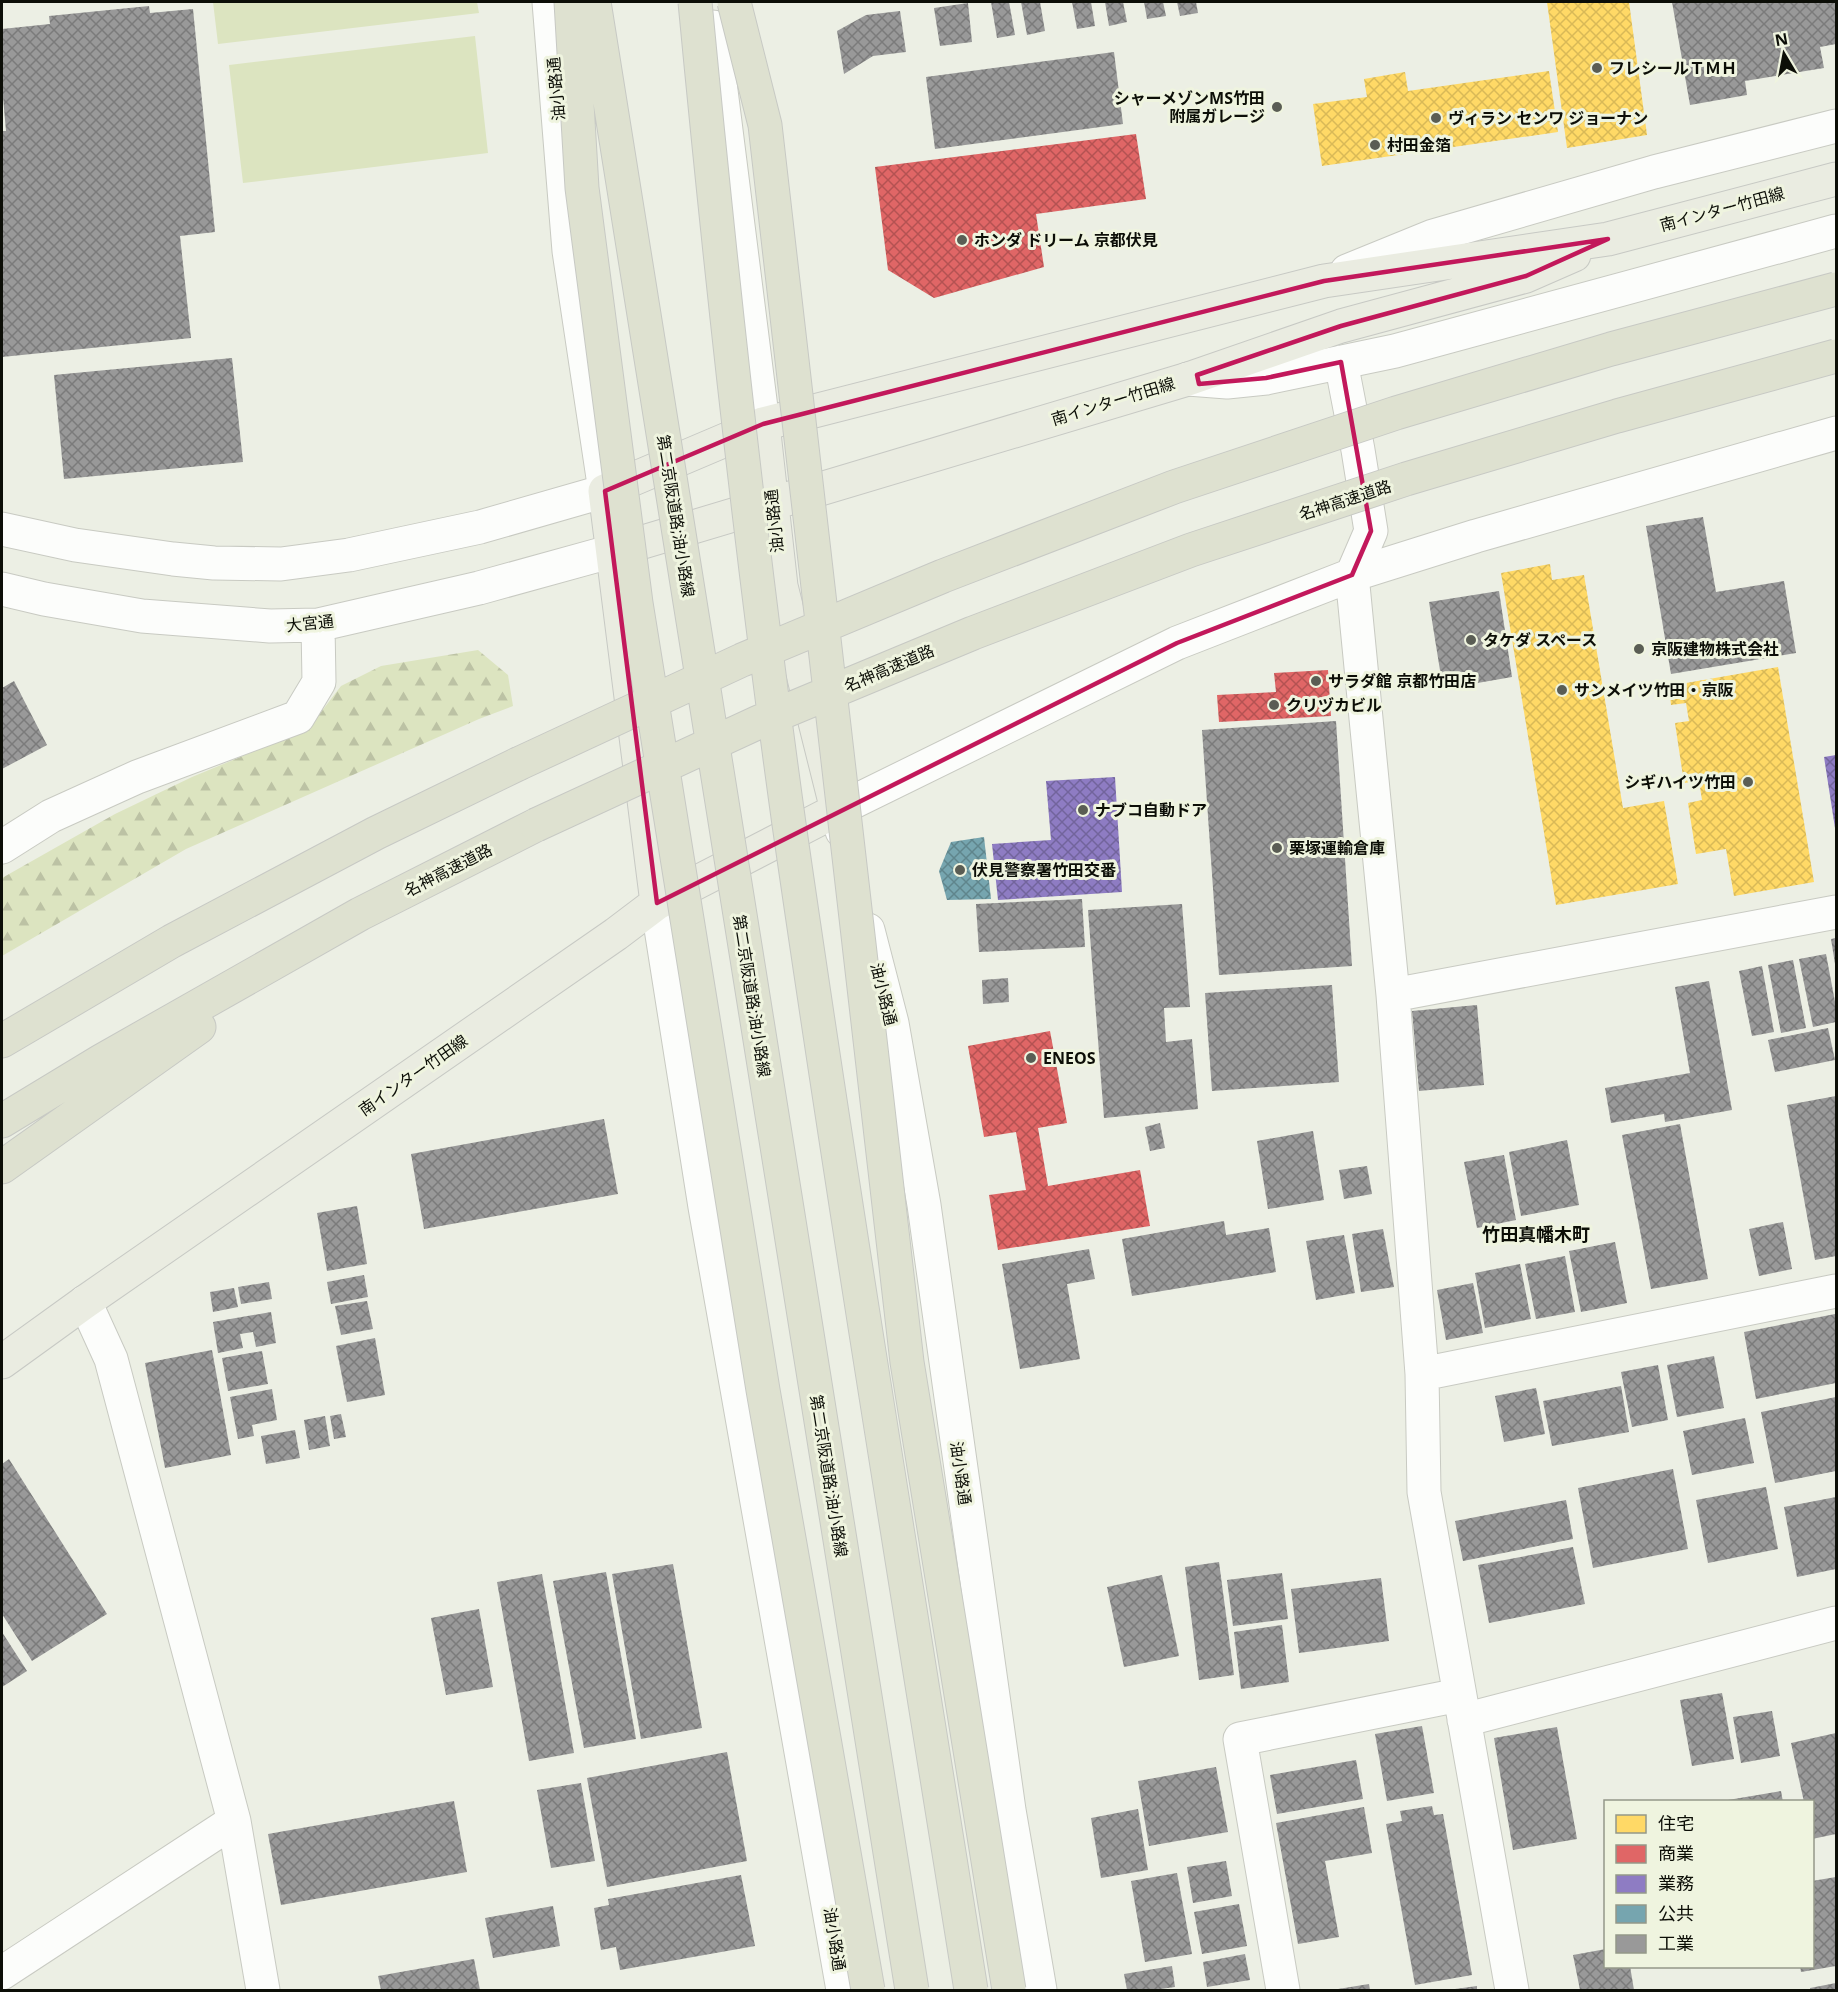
<svg xmlns="http://www.w3.org/2000/svg" width="1838" height="1992" font-family="'Open Sans','Noto Sans JP',sans-serif">
<style>
.grass{fill:#dce4c0}
.forest{fill:url(#forest-firs)}
.homes{fill:url(#homes-cross-hatch)}
.shops{fill:url(#shops-cross-hatch)}
.offices{fill:url(#offices-cross-hatch)}
.public{fill:url(#public-cross-hatch)}
.industry{fill:url(#industry-cross-hatch)}
.lines{fill:none;stroke-linecap:round;stroke-linejoin:round}
.minor-casing{stroke:#c8cac2;stroke-width:35}
.major-casing{stroke:#c7c9c4;stroke-width:35}
.highway-casing{stroke:#c7c9c4;stroke-width:35}
.minor{stroke:#fcfdfb;stroke-width:33}
.major{stroke:#eaece1;stroke-width:33}
.highway{stroke:#dee1d0;stroke-width:33}
.highway-bridge-casing{stroke:#c7c9c4;stroke-width:35;stroke-linecap:butt}
.highway-bridge{stroke:#dee1d0;stroke-width:33}
.marked{fill:none;stroke:#c2185b;stroke-width:4.5;stroke-linejoin:round}
.poi-dot{fill:#5a5d54;stroke:#eff4df;stroke-width:2}
.labels{text-anchor:middle;dominant-baseline:central;stroke-width:6;stroke-linejoin:round;paint-order:stroke}
.poi-label{font-size:16px;font-weight:bold;fill:#0c0e07;stroke:#eff4df;text-anchor:start}
.street-label{font-size:16px;fill:#0c0e07;stroke:#eff4df}
.neighbourhood-label{font-size:18px;font-weight:bold;fill:#0c0e07;stroke:#eff4df}
</style>
<defs>
<pattern id="forest-firs" width="22" height="20" patternUnits="userSpaceOnUse" patternTransform="scale(1.5)"><rect width="22" height="20" fill="#dce4c0"/><path d="M5 1l3.5 6h-7zM16 11l3.5 6h-7z" fill="#bcc2a4"/></pattern>
<pattern id="homes-cross-hatch" width="8" height="8" patternUnits="userSpaceOnUse" patternTransform="scale(1.5)"><rect width="8" height="8" fill="#ffd966"/><path d="M0 0l8 8M0 8l8-8" fill="none" stroke="#d9b957"/></pattern>
<pattern id="shops-cross-hatch" width="8" height="8" patternUnits="userSpaceOnUse" patternTransform="scale(1.5)"><rect width="8" height="8" fill="#e06666"/><path d="M0 0l8 8M0 8l8-8" fill="none" stroke="#b45252"/></pattern>
<pattern id="offices-cross-hatch" width="8" height="8" patternUnits="userSpaceOnUse" patternTransform="scale(1.5)"><rect width="8" height="8" fill="#8e7cc3"/><path d="M0 0l8 8M0 8l8-8" fill="none" stroke="#72649c"/></pattern>
<pattern id="public-cross-hatch" width="8" height="8" patternUnits="userSpaceOnUse" patternTransform="scale(1.5)"><rect width="8" height="8" fill="#76a5af"/><path d="M0 0l8 8M0 8l8-8" fill="none" stroke="#5f858c"/></pattern>
<pattern id="industry-cross-hatch" width="8" height="8" patternUnits="userSpaceOnUse" patternTransform="scale(1.5)"><rect width="8" height="8" fill="#999"/><path d="M0 0l8 8M0 8l8-8" fill="none" stroke="#7b7b7b"/></pattern>
</defs>
<rect width="100%" height="100%" fill="#ecefe4"/>
<path class="grass" d="M 213,2 L 477,2 L 479,13 L 218,44 Z
M 475,36 L 488,153 L 243,183 L 229,65 Z"/>
<path class="forest" d="M 478,650 L 508,675 L 513,706 L 479,719 L 186,849 L 2,956 L 2,878 L 115,814 L 192,777 L 308,729 L 341,686 L 381,666 Z"/>
<path class="homes" d="M 1547,2 L 1629,2 L 1647,135 L 1567,148 Z
M 1549,71 L 1558,132 L 1322,166 L 1313,104 L 1367,97 L 1364,79 L 1405,72 L 1408,91 Z
M 1550,564 L 1552,580 L 1584,575 L 1623,808 L 1664,801 L 1678,884 L 1556,905 L 1501,573 Z
M 1778,667 L 1814,882 L 1734,896 L 1726,849 L 1696,854 L 1688,803 L 1702,800 L 1699,781 L 1684,783 L 1675,723 L 1689,721 L 1686,703 L 1671,705 L 1669,686 Z"/>
<path class="shops" d="M 1136,134 L 1146,199 L 1036,214 L 1044,267 L 934,298 L 888,270 L 875,167 Z
M 1328,670 L 1331,716 L 1219,722 L 1217,695 L 1276,692 L 1274,673 Z
M 1050,1031 L 1067,1123 L 1038,1128 L 1048,1186 L 1140,1170 L 1150,1226 L 998,1250 L 989,1195 L 1026,1190 L 1016,1132 L 984,1137 L 968,1046 Z"/>
<path class="offices" d="M 1836,755 L 1836,827 L 1835,828 L 1824,757 Z
M 1115,777 L 1122,892 L 998,900 L 992,844 L 1051,840 L 1046,781 Z"/>
<path class="public" d="M 984,837 L 991,899 L 947,900 L 939,871 L 951,842 Z"/>
<path class="industry" d="M 991,2 L 1009,2 L 1015,35 L 997,38 Z
M 1021,2 L 1040,2 L 1045,31 L 1027,35 Z
M 1072,2 L 1091,2 L 1095,26 L 1077,29 Z
M 1105,2 L 1123,2 L 1127,22 L 1109,26 Z
M 1144,2 L 1163,2 L 1166,16 L 1147,19 Z
M 1177,2 L 1196,2 L 1198,13 L 1180,16 Z
M 1672,2 L 1836,2 L 1836,44 L 1820,47 L 1824,68 L 1745,81 L 1747,95 L 1690,105 Z
M 968,3 L 972,42 L 940,46 L 934,8 Z
M 149,6 L 150,13 L 193,9 L 215,232 L 180,236 L 191,338 L 2,357 L 2,131 L 6,131 L 2,86 L 2,29 L 50,24 L 49,16 Z
M 900,11 L 906,52 L 873,56 L 844,74 L 837,31 L 866,15 Z
M 1114,52 L 1123,124 L 935,149 L 926,77 Z
M 232,358 L 243,462 L 64,479 L 54,375 Z
M 1703,517 L 1716,592 L 1784,581 L 1796,653 L 1671,674 L 1646,526 Z
M 1499,591 L 1512,677 L 1443,689 L 1429,602 Z
M 14,681 L 47,745 L 2,769 L 2,688 Z
M 1336,721 L 1352,966 L 1219,975 L 1202,730 Z
M 1082,899 L 1085,947 L 979,952 L 976,904 Z
M 1182,904 L 1190,1007 L 1164,1008 L 1166,1042 L 1192,1039 L 1198,1109 L 1104,1118 L 1088,910 Z
M 1836,938 L 1836,964 L 1835,964 L 1831,939 Z
M 1826,954 L 1836,1007 L 1836,1022 L 1813,1027 L 1799,959 Z
M 1793,960 L 1806,1028 L 1781,1033 L 1768,965 Z
M 1762,966 L 1774,1032 L 1752,1036 L 1739,971 Z
M 1008,978 L 1009,1002 L 983,1004 L 982,980 Z
M 1709,981 L 1732,1110 L 1665,1122 L 1664,1114 L 1611,1123 L 1605,1088 L 1690,1073 L 1675,987 Z
M 1332,985 L 1339,1082 L 1212,1091 L 1205,993 Z
M 1477,1005 L 1484,1085 L 1419,1091 L 1412,1011 Z
M 1828,1028 L 1835,1060 L 1775,1072 L 1768,1040 Z
M 1836,1096 L 1836,1256 L 1815,1260 L 1787,1105 Z
M 604,1119 L 618,1194 L 424,1229 L 411,1154 Z
M 1160,1123 L 1165,1148 L 1150,1151 L 1145,1127 Z
M 1680,1124 L 1708,1279 L 1651,1289 L 1622,1135 Z
M 1313,1131 L 1324,1200 L 1268,1209 L 1257,1141 Z
M 1567,1140 L 1579,1205 L 1521,1216 L 1509,1152 Z
M 1504,1155 L 1516,1220 L 1477,1228 L 1464,1162 Z
M 1367,1166 L 1372,1194 L 1344,1199 L 1339,1170 Z
M 357,1206 L 367,1264 L 327,1271 L 317,1213 Z
M 1224,1221 L 1226,1235 L 1269,1228 L 1276,1272 L 1132,1296 L 1122,1239 Z
M 1783,1222 L 1792,1269 L 1759,1276 L 1749,1229 Z
M 1383,1229 L 1394,1287 L 1361,1292 L 1352,1234 Z
M 1344,1235 L 1355,1293 L 1316,1300 L 1306,1241 Z
M 1615,1242 L 1627,1303 L 1581,1312 L 1569,1251 Z
M 1089,1249 L 1095,1279 L 1067,1284 L 1080,1359 L 1020,1369 L 1002,1264 Z
M 1565,1256 L 1575,1312 L 1536,1319 L 1525,1264 Z
M 1520,1264 L 1531,1319 L 1485,1328 L 1475,1273 Z
M 364,1275 L 368,1297 L 331,1304 L 327,1282 Z
M 269,1282 L 272,1299 L 241,1304 L 238,1287 Z
M 1473,1283 L 1483,1333 L 1446,1340 L 1437,1290 Z
M 234,1288 L 238,1307 L 213,1312 L 210,1292 Z
M 367,1301 L 373,1329 L 341,1335 L 335,1306 Z
M 271,1312 L 276,1343 L 256,1347 L 253,1332 L 240,1334 L 243,1348 L 218,1353 L 213,1322 Z
M 1835,1314 L 1836,1383 L 1756,1399 L 1744,1332 Z
M 375,1338 L 385,1395 L 347,1402 L 336,1346 Z
M 212,1350 L 231,1455 L 165,1468 L 145,1363 Z
M 262,1351 L 268,1384 L 228,1391 L 222,1358 Z
M 1714,1356 L 1724,1408 L 1677,1417 L 1667,1365 Z
M 1658,1365 L 1668,1420 L 1632,1427 L 1621,1372 Z
M 1621,1386 L 1629,1432 L 1552,1446 L 1543,1401 Z
M 1536,1388 L 1545,1434 L 1504,1442 L 1495,1396 Z
M 272,1389 L 277,1420 L 252,1425 L 254,1436 L 238,1439 L 230,1397 Z
M 1836,1397 L 1836,1471 L 1775,1483 L 1761,1412 Z
M 341,1414 L 346,1437 L 334,1439 L 330,1416 Z
M 325,1416 L 330,1446 L 309,1450 L 304,1420 Z
M 1745,1418 L 1754,1463 L 1692,1475 L 1683,1431 Z
M 295,1430 L 300,1458 L 266,1464 L 261,1436 Z
M 9,1459 L 107,1614 L 32,1661 L 2,1614 L 2,1464 Z
M 1673,1469 L 1688,1549 L 1593,1568 L 1578,1488 Z
M 1766,1487 L 1778,1549 L 1708,1563 L 1696,1500 Z
M 1836,1497 L 1836,1569 L 1797,1577 L 1784,1507 Z
M 1566,1500 L 1573,1539 L 1463,1561 L 1455,1521 Z
M 1573,1547 L 1585,1604 L 1489,1623 L 1478,1565 Z
M 1219,1562 L 1234,1675 L 1199,1680 L 1185,1567 Z
M 673,1564 L 702,1728 L 641,1739 L 612,1574 Z
M 606,1572 L 636,1739 L 584,1748 L 553,1581 Z
M 1282,1573 L 1288,1619 L 1233,1626 L 1227,1580 Z
M 542,1574 L 574,1753 L 529,1761 L 497,1582 Z
M 1162,1575 L 1179,1656 L 1124,1667 L 1107,1587 Z
M 1381,1578 L 1389,1641 L 1299,1653 L 1291,1589 Z
M 479,1609 L 493,1687 L 446,1695 L 431,1618 Z
M 1282,1625 L 1289,1682 L 1241,1689 L 1234,1632 Z
M 2,1632 L 27,1671 L 2,1687 Z
M 1722,1693 L 1734,1759 L 1692,1766 L 1680,1700 Z
M 1772,1711 L 1780,1756 L 1741,1763 L 1733,1717 Z
M 1422,1726 L 1434,1793 L 1387,1801 L 1375,1734 Z
M 1557,1727 L 1577,1839 L 1513,1850 L 1494,1738 Z
M 1836,1733 L 1836,1834 L 1812,1839 L 1812,1802 L 1804,1802 L 1791,1743 Z
M 727,1752 L 747,1861 L 607,1887 L 587,1778 Z
M 1356,1760 L 1363,1799 L 1277,1814 L 1270,1775 Z
M 1216,1767 L 1228,1832 L 1149,1846 L 1138,1781 Z
M 581,1783 L 595,1861 L 551,1868 L 537,1790 Z
M 1781,1791 L 1783,1802 L 1728,1802 L 1728,1800 Z
M 454,1801 L 467,1872 L 281,1905 L 268,1834 Z
M 1432,1806 L 1434,1815 L 1443,1814 L 1472,1975 L 1415,1985 L 1386,1824 L 1402,1821 L 1400,1811 Z
M 1364,1807 L 1372,1853 L 1325,1861 L 1339,1937 L 1298,1944 L 1276,1823 Z
M 1138,1809 L 1148,1870 L 1101,1878 L 1091,1818 Z
M 1226,1861 L 1232,1896 L 1193,1903 L 1187,1867 Z
M 1177,1873 L 1192,1954 L 1145,1962 L 1131,1881 Z
M 741,1875 L 755,1946 L 620,1970 L 616,1947 L 601,1950 L 594,1908 L 609,1905 L 608,1899 Z
M 1836,1877 L 1836,1966 L 1801,1972 L 1800,1966 L 1812,1966 L 1812,1881 Z
M 1239,1904 L 1247,1946 L 1202,1954 L 1194,1912 Z
M 553,1906 L 560,1946 L 493,1958 L 485,1918 Z
M 1606,1949 L 1606,1966 L 1630,1966 L 1634,1990 L 1580,1990 L 1573,1955 Z
M 1245,1954 L 1250,1980 L 1207,1987 L 1203,1962 Z
M 474,1959 L 480,1990 L 381,1990 L 378,1976 Z
M 1172,1966 L 1175,1987 L 1153,1990 L 1127,1990 L 1124,1974 Z
M 1836,1983 L 1836,1990 L 1810,1990 L 1810,1988 Z
M 1369,1984 L 1370,1990 L 1338,1990 L 1338,1989 Z
M 1477,1986 L 1477,1990 L 1455,1990 L 1455,1989 Z"/>
<g class="lines">
<g class="minor-casing">
<path id="minor" d="M 713,27 L 763,424
M 1347,271 L 1433,236 L 1654,172 L 1836,126
M 1341,362 L 1358,450 L 1371,531 L 1352,575 L 1393,995 L 1422,1374 L 1424,1492 L 1512,1990
M 1188,379 L 1227,382 L 1266,378 L 1395,351 L 1836,231
M 2,529 L 75,545 L 173,559 L 214,563 L 281,564 L 349,555 L 480,527 L 605,491 L 569,251 L 549,2
M 2,589 L 44,599 L 142,616 L 270,626 L 318,625 L 479,588 L 613,551
M 842,831 L 837,810 L 1177,643 L 1352,575 L 1476,536 L 1836,433
M 2,847 L 51,816 L 137,777 L 298,717 L 319,682 L 318,625
M 657,903 L 705,1207 L 843,1990
M 868,930 L 892,1023 L 924,1205 L 1009,1810 L 1040,1990
M 1393,995 L 1836,912
M 85,1302 L 111,1359 L 234,1821 L 263,1990
M 1422,1374 L 1836,1291
M 1464,1720 L 1836,1623
M 2,1973 L 234,1821
M 1283,1990 L 1240,1739 L 1459,1695"/>
</g>
<g class="major-casing">
<path id="major" d="M 613,551 L 1188,379 L 1341,326 L 1526,276 L 1574,255
M 657,903 L 605,491 L 763,424 L 1324,281 L 1608,239 L 1836,179
M 2,1362 L 85,1302 L 616,934 L 657,903 L 837,810 L 781,586 L 763,424"/>
</g>
<g class="highway-casing">
<path id="highway" d="M 2,1041 L 172,941 L 376,833 L 518,764
M 2,1121 L 101,1061 L 360,914 L 536,825
M 2,1167 L 199,1027"/>
</g>
<use href="#minor" class="minor"/>
<use href="#major" class="major"/>
<use href="#highway" class="highway"/>
<g class="highway-bridge-casing">
<path id="highway-bridge" d="M 571,2 L 582,188 L 636,603 L 763,1390 L 868,1990
M 594,2 L 912,1990
M 695,2 C 721,276 751,551 789,824 C 845,1213 909,1602 971,1990
M 734,2 L 765,125 L 907,1362 L 1009,1990
M 518,764 L 742,660 L 943,576 L 1174,487 L 1396,413 L 1611,349 L 1836,289
M 536,825 L 759,722 L 973,633 L 1191,550 L 1406,479 L 1617,416 L 1836,356"/>
</g>
<use href="#highway-bridge" class="highway-bridge"/>
</g>
<path class="marked" d="M 1608,239 L 1526,276 L 1341,326 L 1197,375 L 1199,384 L 1266,378 L 1341,362 L 1371,531 L 1352,575 L 1177,643 L 657,903 L 605,491 L 763,424 L 1324,281 Z"/>
<g class="poi-dot">
<circle cx="1597" cy="68" r="6"/>
<circle cx="1277" cy="107" r="6"/>
<circle cx="1436" cy="118" r="6"/>
<circle cx="1375" cy="145" r="6"/>
<circle cx="962" cy="240" r="6"/>
<circle cx="1471" cy="640" r="6"/>
<circle cx="1639" cy="649" r="6"/>
<circle cx="1316" cy="681" r="6"/>
<circle cx="1562" cy="690" r="6"/>
<circle cx="1274" cy="705" r="6"/>
<circle cx="1748" cy="782" r="6"/>
<circle cx="1083" cy="810" r="6"/>
<circle cx="1277" cy="848" r="6"/>
<circle cx="960" cy="870" r="6"/>
<circle cx="1031" cy="1058" r="6"/>
</g>
<g class="labels">
<g class="poi-label">
<text x="1609" y="68">フレシールＴＭＨ</text>
<text x="1265" y="98" text-anchor="end">シャーメゾンMS竹田<tspan x="1265" dy="18">附属ガレージ</tspan></text>
<text x="1448" y="118">ヴィラン センワ ジョーナン</text>
<text x="1387" y="145">村田金箔</text>
<text x="974" y="240">ホンダ ドリーム 京都伏見</text>
<text x="1483" y="640">タケダ スペース</text>
<text x="1651" y="649">京阪建物株式会社</text>
<text x="1328" y="681">サラダ館 京都竹田店</text>
<text x="1574" y="690">サンメイツ竹田・京阪</text>
<text x="1286" y="705">クリヅカビル</text>
<text x="1736" y="782" text-anchor="end">シギハイツ竹田</text>
<text x="1095" y="810">ナブコ自動ドア</text>
<text x="1289" y="848">栗塚運輸倉庫</text>
<text x="972" y="870">伏見警察署竹田交番</text>
<text x="1043" y="1058">ENEOS</text>
</g>
<g class="street-label">
<text transform="translate(556 89) rotate(-95)">油小路通</text>
<text transform="translate(1722 209) rotate(-15)">南インター竹田線</text>
<text transform="translate(1113 401) rotate(-17)">南インター竹田線</text>
<text transform="translate(1345 500) rotate(-18)">名神高速道路</text>
<text transform="translate(676 516) rotate(81)">第二京阪道路;油小路線</text>
<text transform="translate(774 521) rotate(-96)">油小路通</text>
<text transform="translate(310 623) rotate(-6)">大宮通</text>
<text transform="translate(889 668) rotate(-23)">名神高速道路</text>
<text transform="translate(448 870) rotate(-27)">名神高速道路</text>
<text transform="translate(884 994) rotate(76)">油小路通</text>
<text transform="translate(752 996) rotate(81)">第二京阪道路;油小路線</text>
<text transform="translate(413 1075) rotate(-35)">南インター竹田線</text>
<text transform="translate(961 1473) rotate(82)">油小路通</text>
<text transform="translate(829 1476) rotate(81)">第二京阪道路;油小路線</text>
<text transform="translate(835 1939) rotate(81)">油小路通</text>
</g>
<g class="neighbourhood-label">
<text x="1536" y="1234">竹田真幡木町</text>
</g>
</g>
<rect width="1838" height="1992" fill="none" stroke="#0c0e07" stroke-width="6"/>
<rect x="1604" y="1800" width="210" height="168" fill="#eff4df" stroke="#949889" stroke-width="1.5"/>
<rect x="1616" y="1815" width="30" height="18" fill="#ffd966" stroke="#949889" stroke-width="1.5"/>
<text x="1658" y="1830" font-size="18" fill="#0c0e07">住宅</text>
<rect x="1616" y="1845" width="30" height="18" fill="#e06666" stroke="#949889" stroke-width="1.5"/>
<text x="1658" y="1860" font-size="18" fill="#0c0e07">商業</text>
<rect x="1616" y="1875" width="30" height="18" fill="#8e7cc3" stroke="#949889" stroke-width="1.5"/>
<text x="1658" y="1890" font-size="18" fill="#0c0e07">業務</text>
<rect x="1616" y="1905" width="30" height="18" fill="#76a5af" stroke="#949889" stroke-width="1.5"/>
<text x="1658" y="1920" font-size="18" fill="#0c0e07">公共</text>
<rect x="1616" y="1935" width="30" height="18" fill="#999999" stroke="#949889" stroke-width="1.5"/>
<text x="1658" y="1950" font-size="18" fill="#0c0e07">工業</text>
<g transform="translate(1784 54) rotate(350)" stroke="#eff4df" stroke-width="4.5" paint-order="stroke">
<path d="M0-4.5L10 22L0 15L-10 22Z" fill="#0c0e07"/>
<text y="-9" font-size="16" font-weight="bold" text-anchor="middle" fill="#0c0e07">N</text>
</g>
</svg>
